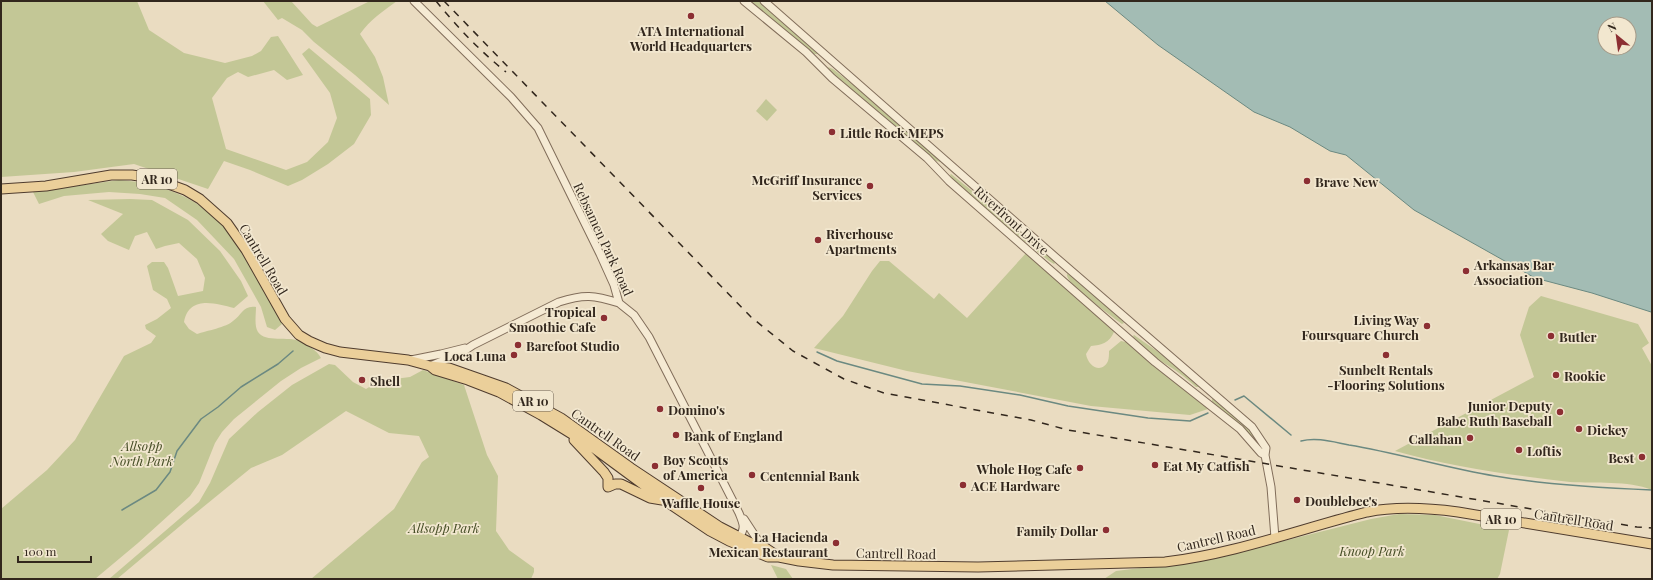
<svg xmlns="http://www.w3.org/2000/svg" width="1653" height="580" font-family="'Playfair Display',serif">
<style>
.green{fill:#c3c796}
.water{fill:#a3bcb4;stroke:#6b8981;fill-rule:evenodd}
.lines{fill:none;stroke-linecap:round;stroke-linejoin:round}
.stream{stroke:#6b8981;stroke-width:1.5}
.minor-casing{stroke:#816d5a;stroke-width:9}
.major-casing{stroke:#4f3c2e;stroke-width:11}
.minor{stroke:#f5ead3;stroke-width:7}
.major{stroke:#ebcf9a;stroke-width:9}
.rail{stroke:#32271d;stroke-width:1.5;stroke-dasharray:7 7;stroke-linecap:butt}
.poi-dot{fill:#8c2f33;stroke:#f2e7cf;stroke-width:1.5}
.labels{text-anchor:middle;dominant-baseline:central;stroke-width:3.5;stroke-linejoin:round;paint-order:stroke}
.shield{fill:#f2e7cf;stroke:#6c6152;stroke-width:1}
.shield-label{font-size:12px;font-weight:bold;fill:#32271d}
.poi-label{font-size:13px;font-weight:bold;fill:#32271d;stroke:#f2e7cf;text-anchor:start}
.street-label{font-size:13px;fill:#32271d;stroke:#f2e7cf}
.park-label{font-size:13px;font-style:italic;fill:#454d25;stroke:#f2e7cf}
</style>
<rect width="100%" height="100%" fill="#eadcc1"/>
<path class="green" d="M 1,1 L 137,1 L 149,30 L 184,53 L 225,63 L 252,56 L 261,51 L 271,37 L 278,36 L 303,75 L 287,80 L 274,70 L 248,77 L 238,72 L 227,78 L 212,98 L 226,149 L 286,170 L 307,162 L 328,142 L 337,118 L 330,93 L 302,54 L 309,48 L 370,99 L 371,115 L 354,144 L 328,164 L 302,180 L 288,186 L 250,170 L 224,161 L 208,189 L 134,164 L 74,172 L 1,177 Z
M 263,1 L 291,1 L 312,24 L 317,27 L 370,1 L 397,1 C 383,11 370,20 360,34 L 375,57 L 383,77 L 389,105 L 355,75 L 314,42 L 302,30 L 282,18 L 278,20 Z
M 751,1 L 760,1 L 817,51 L 818,54 L 814,54 L 753,5 Z
M 828,67 L 833,69 L 861,91 L 941,162 L 936,161 L 832,75 Z
M 766,99 L 777,110 L 767,121 L 756,111 Z
M 951,174 L 1025,233 L 1052,257 L 1055,263 L 1054,264 L 1049,261 L 1004,225 L 952,179 L 950,175 Z
M 119,180 C 159,183 195,196 223,225 C 234,237 243,254 251,268 C 261,287 272,305 282,324 L 275,330 L 267,327 L 261,307 L 234,259 L 197,220 L 165,198 L 140,194 L 109,192 L 64,196 L 39,204 L 33,192 Z
M 130,199 L 152,200 L 188,220 L 220,251 L 241,281 L 248,296 L 234,308 C 215,303 189,295 184,322 L 189,329 L 197,334 C 206,331 227,327 233,321 C 242,315 243,305 256,307 C 256,314 254,326 258,332 C 265,343 289,336 299,341 C 307,345 317,350 321,358 L 301,368 L 281,381 L 234,419 L 222,432 L 215,443 L 199,483 L 190,496 L 138,543 L 95,579 L 1,579 L 1,509 L 47,470 L 75,440 L 124,356 L 151,343 L 156,336 L 146,329 L 145,325 L 157,319 L 171,308 L 167,299 L 153,290 L 147,266 L 152,262 L 164,262 L 168,268 L 178,296 L 203,291 L 205,278 L 197,259 L 179,243 L 165,246 L 156,249 L 147,232 L 135,236 L 129,250 L 108,241 L 101,234 L 123,214 L 88,200 Z
M 1027,252 L 1112,328 L 1114,332 C 1109,343 1102,345 1091,346 L 1086,354 C 1088,367 1102,374 1108,361 C 1109,358 1109,354 1109,351 L 1121,341 L 1130,343 L 1211,408 L 1190,415 L 1091,406 L 907,371 L 814,348 L 843,316 L 872,271 L 880,261 L 889,261 L 934,299 L 939,293 L 967,318 Z
M 1067,274 L 1070,275 L 1121,318 L 1124,323 L 1122,324 L 1115,319 C 1106,311 1065,284 1067,274 Z
M 1541,296 L 1638,324 L 1649,343 L 1642,348 L 1652,366 L 1652,490 C 1627,480 1596,484 1570,482 C 1511,475 1452,467 1395,451 L 1534,377 L 1520,335 L 1529,307 Z
M 1134,335 L 1174,363 L 1199,387 L 1196,387 C 1190,382 1185,377 1179,373 C 1164,361 1142,354 1133,336 Z
M 329,364 L 335,365 L 353,382 L 366,389 L 379,381 L 410,377 L 423,370 L 464,385 L 487,455 L 498,476 L 496,531 L 509,550 L 534,568 L 534,572 L 531,579 L 311,579 L 394,509 L 422,462 L 429,457 L 419,436 L 389,433 L 346,411 L 282,455 L 251,468 L 186,521 L 117,579 L 109,579 L 199,502 L 210,483 L 229,439 L 258,412 L 292,385 Z
M 1212,398 L 1247,427 L 1262,447 L 1212,402 Z
M 1399,514 L 1435,515 L 1509,530 L 1500,574 L 1497,579 L 1104,579 L 1116,571 L 1213,559 L 1371,519 Z
M 771,565 L 786,569 L 793,579 L 778,579 Z"/>
<path class="water" d="M 1105,1 L 1652,1 L 1652,311 L 1651,312 L 1592,293 L 1535,278 L 1414,210 L 1346,155 L 1330,151 L 1290,127 L 1254,112 L 1158,45 ZM 1605,24 L 1629,24 L 1629,48 L 1605,48 Z"/>
<g class="lines">
<path class="stream" d="M 817,352 L 837,361 L 922,384 L 960,386 L 1020,395 L 1068,406 L 1148,418 L 1190,421 L 1208,413
M 1235,400 L 1244,396 L 1291,435
M 1301,441 C 1317,437 1333,442 1349,445 C 1398,453 1446,468 1495,476 C 1547,485 1600,488 1652,490
M 122,510 L 156,490 L 170,472 L 177,451 L 201,419 L 218,407 L 241,387 L 278,364 L 293,351"/>
<g class="minor-casing">
<path id="minor" d="M 414,1 L 511,97 L 538,128 L 600,254 L 614,285 L 619,303 L 634,315 L 649,337 L 739,513 C 743,523 746,528 739,537
M 744,1 L 806,52 L 832,78 L 927,158 L 949,181 L 1155,362 L 1240,429 L 1261,453 L 1265,455
M 764,1 L 1061,262 L 1252,427 L 1266,448 L 1265,455 L 1271,487 L 1275,538
M 411,360 L 441,354 L 465,348
M 430,366 L 461,353 L 473,345 L 559,302 C 584,294 594,295 619,303
M 744,519 L 759,542 L 763,546"/>
</g>
<g class="major-casing">
<path id="major" d="M 1,189 L 46,186 L 111,175 L 132,175 L 152,178 L 185,190 L 200,199 L 227,223 L 246,250 L 285,319 L 299,335 L 309,341 L 325,348 L 340,352 L 408,360 L 430,366 L 449,368 L 506,388 L 561,418 L 631,468 L 720,527 L 749,542 L 764,547 L 779,557
M 430,366 L 435,370 L 468,380 L 499,392 L 541,415 L 588,444 L 664,500 L 710,531 L 729,541 L 768,557 L 779,557 L 799,561 L 833,565 L 978,567 L 1165,562 C 1234,554 1300,529 1367,512 C 1397,506 1428,508 1458,512 L 1652,544
M 574,440 L 604,472 L 608,478 L 608,487 L 615,484 L 621,484 L 650,498 L 662,500"/>
</g>
<use href="#minor" class="minor"/>
<use href="#major" class="major"/>
<path class="rail" d="M 436,1 C 457,27 480,51 506,72
M 444,1 L 751,317 L 793,351 L 844,379 L 884,393 L 1031,420 L 1068,430 L 1637,527 L 1652,528"/>
</g>
<g class="poi-dot">
<circle cx="691" cy="16" r="4"/>
<circle cx="832" cy="132" r="4"/>
<circle cx="1307" cy="181" r="4"/>
<circle cx="870" cy="186" r="4"/>
<circle cx="818" cy="240" r="4"/>
<circle cx="1466" cy="271" r="4"/>
<circle cx="604" cy="318" r="4"/>
<circle cx="1427" cy="326" r="4"/>
<circle cx="1551" cy="336" r="4"/>
<circle cx="518" cy="345" r="4"/>
<circle cx="514" cy="355" r="4"/>
<circle cx="1386" cy="355" r="4"/>
<circle cx="1556" cy="375" r="4"/>
<circle cx="362" cy="380" r="4"/>
<circle cx="660" cy="409" r="4"/>
<circle cx="1560" cy="412" r="4"/>
<circle cx="1579" cy="429" r="4"/>
<circle cx="676" cy="435" r="4"/>
<circle cx="1470" cy="438" r="4"/>
<circle cx="1519" cy="450" r="4"/>
<circle cx="1642" cy="457" r="4"/>
<circle cx="1155" cy="465" r="4"/>
<circle cx="655" cy="466" r="4"/>
<circle cx="1080" cy="468" r="4"/>
<circle cx="752" cy="475" r="4"/>
<circle cx="963" cy="485" r="4"/>
<circle cx="701" cy="488" r="4"/>
<circle cx="1297" cy="500" r="4"/>
<circle cx="1106" cy="530" r="4"/>
<circle cx="836" cy="543" r="4"/>
</g>
<g class="labels">
<g class="shield">
<rect x="137" y="169" width="40" height="20" rx="3"/>
<rect x="513" y="391" width="40" height="20" rx="3"/>
<rect x="1481" y="509" width="40" height="20" rx="3"/>
</g>
<g class="shield-label">
<text x="157" y="179">AR 10</text>
<text x="533" y="401">AR 10</text>
<text x="1501" y="519">AR 10</text>
</g>
<g class="poi-label">
<text x="691" y="30" text-anchor="middle">ATA International<tspan x="691" dy="15">World Headquarters</tspan></text>
<text x="840" y="132">Little Rock MEPS</text>
<text x="862" y="179" text-anchor="end">McGriff Insurance<tspan x="862" dy="15">Services</tspan></text>
<text x="1315" y="181">Brave New</text>
<text x="826" y="233">Riverhouse<tspan x="826" dy="15">Apartments</tspan></text>
<text x="1474" y="264">Arkansas Bar<tspan x="1474" dy="15">Association</tspan></text>
<text x="596" y="311" text-anchor="end">Tropical<tspan x="596" dy="15">Smoothie Cafe</tspan></text>
<text x="1419" y="319" text-anchor="end">Living Way<tspan x="1419" dy="15">Foursquare Church</tspan></text>
<text x="1559" y="336">Butler</text>
<text x="526" y="345">Barefoot Studio</text>
<text x="506" y="355" text-anchor="end">Loca Luna</text>
<text x="1386" y="369" text-anchor="middle">Sunbelt Rentals<tspan x="1386" dy="15">-Flooring Solutions</tspan></text>
<text x="1564" y="375">Rookie</text>
<text x="370" y="380">Shell</text>
<text x="1552" y="405" text-anchor="end">Junior Deputy<tspan x="1552" dy="15">Babe Ruth Baseball</tspan></text>
<text x="668" y="409">Domino's</text>
<text x="1587" y="429">Dickey</text>
<text x="684" y="435">Bank of England</text>
<text x="1462" y="438" text-anchor="end">Callahan</text>
<text x="1527" y="450">Loftis</text>
<text x="1634" y="457" text-anchor="end">Best</text>
<text x="663" y="459">Boy Scouts<tspan x="663" dy="15">of America</tspan></text>
<text x="1163" y="465">Eat My Catfish</text>
<text x="1072" y="468" text-anchor="end">Whole Hog Cafe</text>
<text x="760" y="475">Centennial Bank</text>
<text x="971" y="485">ACE Hardware</text>
<text x="1305" y="500">Doublebee's</text>
<text x="701" y="502" text-anchor="middle">Waffle House</text>
<text x="1098" y="530" text-anchor="end">Family Dollar</text>
<text x="828" y="536" text-anchor="end">La Hacienda<tspan x="828" dy="15">Mexican Restaurant</tspan></text>
</g>
<g class="street-label">
<text transform="translate(1012 220) rotate(42)">Riverfront Drive</text>
<text transform="translate(604 239) rotate(65)">Rebsamen Park Road</text>
<text transform="translate(264 259) rotate(59)">Cantrell Road</text>
<text transform="translate(606 434) rotate(35)">Cantrell Road</text>
<text transform="translate(1574 519) rotate(9)">Cantrell Road</text>
<text transform="translate(1216 538) rotate(-13)">Cantrell Road</text>
<text transform="translate(896 553) rotate(1)">Cantrell Road</text>
</g>
<g class="park-label">
<text x="142" y="445">Allsopp<tspan x="142" dy="15">North Park</tspan></text>
<text x="444" y="527">Allsopp Park</text>
<text x="1372" y="550">Knoop Park</text>
</g>
</g>
<rect width="1653" height="580" fill="none" stroke="#32271d" stroke-width="4"/>
<g transform="translate(1617 36) rotate(331)"><circle r="19" fill="#f2e7cf" stroke="#a59a88"/>
<path d="M0-3L7 15L0 10L-7 15Z" fill="#8c2f33"/>
<text y="-6" font-size="11" font-weight="bold" text-anchor="middle" fill="#32271d">N</text>
</g>
<path d="M18 556v6h73v-6" fill="none" stroke="#32271d" stroke-width="2"/>
<text x="24" y="556" font-size="12" fill="#32271d" stroke="#f2e7cf" stroke-width="3" paint-order="stroke">100 m</text>
</svg>
